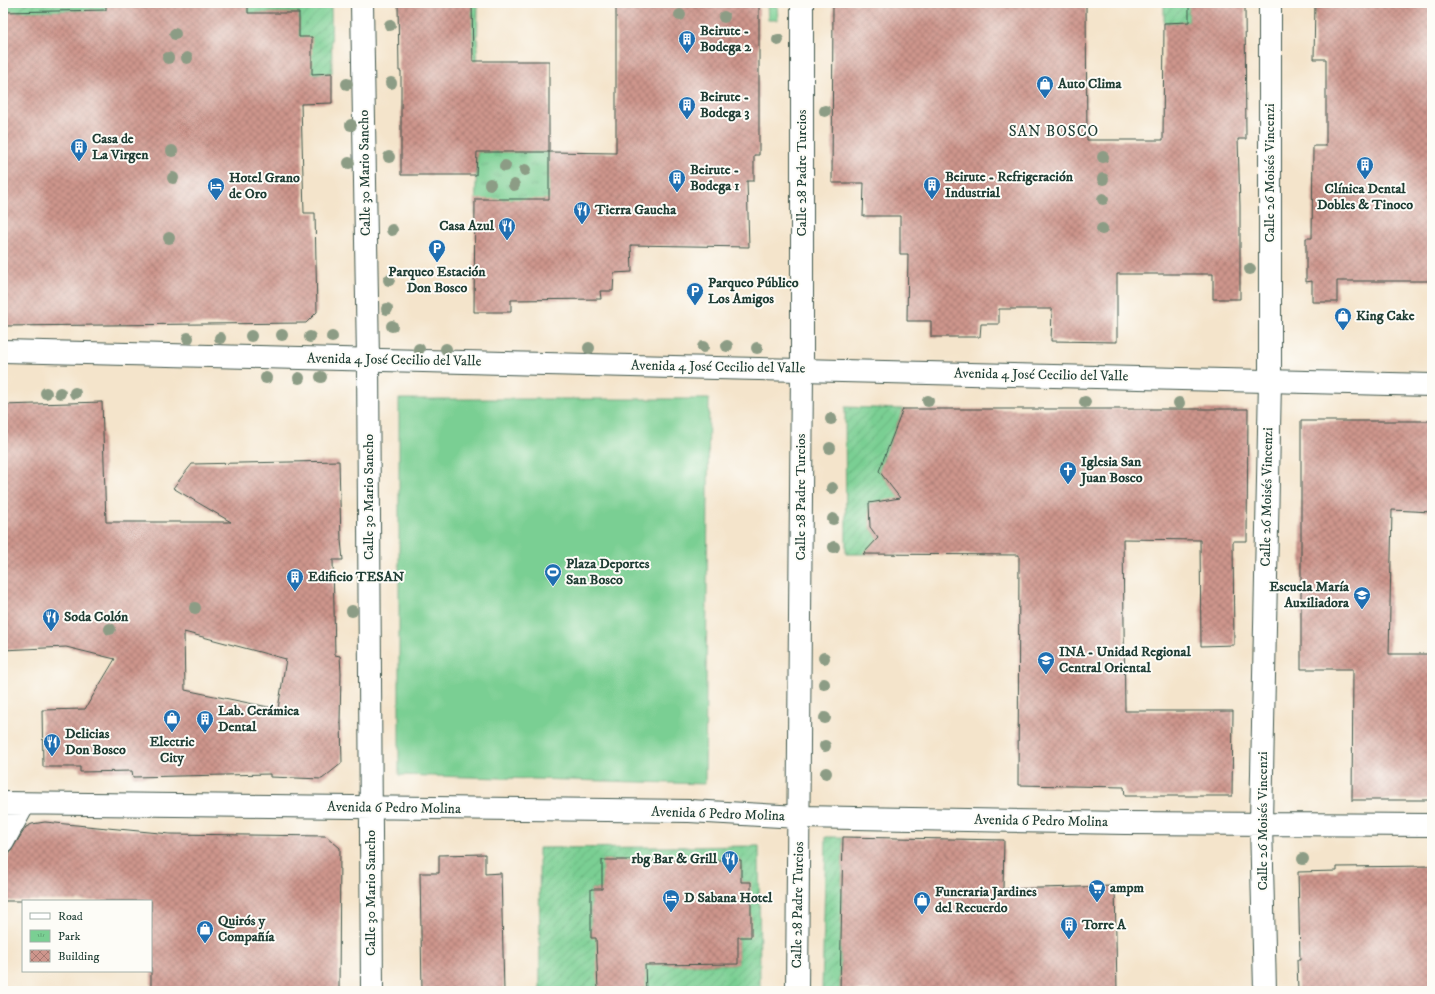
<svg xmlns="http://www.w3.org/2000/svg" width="1435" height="994" font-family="'IM FELL DW Pica',serif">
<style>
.grass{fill:#7acf93;stroke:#4c8664}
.park{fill:url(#park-tufts);stroke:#4c8664}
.garden{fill:url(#garden-furrows);stroke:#4c8664;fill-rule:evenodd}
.building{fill:url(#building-cross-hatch);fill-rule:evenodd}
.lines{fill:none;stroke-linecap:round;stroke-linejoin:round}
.street-casing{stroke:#3f564b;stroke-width:24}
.secondary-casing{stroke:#3f564b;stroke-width:24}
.street{stroke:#fff;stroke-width:22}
.secondary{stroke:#fff;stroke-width:22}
.tree{fill:#8c9c85}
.labels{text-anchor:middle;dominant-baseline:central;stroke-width:4;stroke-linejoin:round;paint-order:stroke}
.poi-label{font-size:14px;font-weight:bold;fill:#1f3d34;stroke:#fdfcf7;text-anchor:start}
.street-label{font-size:14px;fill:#1f3d34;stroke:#fdfcf7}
.neighbourhood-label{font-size:15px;letter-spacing:1px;fill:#1f3d34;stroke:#fdfcf7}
</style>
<defs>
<pattern id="park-tufts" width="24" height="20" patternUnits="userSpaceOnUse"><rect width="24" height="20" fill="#7acf93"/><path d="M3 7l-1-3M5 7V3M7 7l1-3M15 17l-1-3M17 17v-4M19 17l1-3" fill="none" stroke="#63a979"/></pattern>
<pattern id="garden-furrows" width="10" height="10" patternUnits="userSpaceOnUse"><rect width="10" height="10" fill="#7acf93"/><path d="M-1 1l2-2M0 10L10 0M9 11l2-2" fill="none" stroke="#63a979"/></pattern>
<pattern id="building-cross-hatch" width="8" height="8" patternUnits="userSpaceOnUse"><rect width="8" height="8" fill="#ce958c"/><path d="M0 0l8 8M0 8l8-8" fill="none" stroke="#a77b73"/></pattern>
</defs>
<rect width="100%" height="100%" fill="#fdfcf7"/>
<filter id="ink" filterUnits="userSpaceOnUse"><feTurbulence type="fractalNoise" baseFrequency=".025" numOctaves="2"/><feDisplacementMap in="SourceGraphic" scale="8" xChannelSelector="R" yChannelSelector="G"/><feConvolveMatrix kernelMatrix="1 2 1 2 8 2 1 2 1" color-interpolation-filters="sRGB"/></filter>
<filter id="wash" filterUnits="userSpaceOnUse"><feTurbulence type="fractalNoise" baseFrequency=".012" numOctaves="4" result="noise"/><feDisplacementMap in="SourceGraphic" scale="16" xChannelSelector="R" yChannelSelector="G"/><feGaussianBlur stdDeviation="0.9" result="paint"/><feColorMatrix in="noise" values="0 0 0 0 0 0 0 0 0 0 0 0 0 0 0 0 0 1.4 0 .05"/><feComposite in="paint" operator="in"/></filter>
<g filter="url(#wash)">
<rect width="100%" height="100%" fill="#f4e4cb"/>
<path class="grass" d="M 399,399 L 709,399 L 705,784 L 399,775 Z"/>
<path class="park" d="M 472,3 L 478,3 L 477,71 L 454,71 Z
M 767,3 L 777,3 L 778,20 L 768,20 Z
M 477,152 L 549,152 L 550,267 L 475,214 Z"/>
<path class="garden" d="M 3,3 L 106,3 L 106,10 L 3,12 Z
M 248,3 L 331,3 L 332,73 L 312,74 L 299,37 L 299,13 L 248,13 Z
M 1164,3 L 1189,3 L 1189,22 L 1164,23 Z
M 845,407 L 903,409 L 879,471 L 900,498 L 880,513 L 870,526 L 878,538 L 876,554 L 846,554 Z
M 826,837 L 843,837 L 840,991 L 822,991 Z
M 759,846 L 760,991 L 540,991 L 539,848 ZM 603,860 L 741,860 L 741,882 L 750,882 L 738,937 L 738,964 L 604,965 L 604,938 L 591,937 L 591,889 L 602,889 Z"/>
<g id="blocks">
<path class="building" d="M 106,3 L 248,3 L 248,13 L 299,13 L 299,37 L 312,37 L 312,74 L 332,73 L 332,103 L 301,104 L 304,213 L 315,213 L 317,312 L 306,323 L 3,326 L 3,12 L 106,10 Z
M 398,3 L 472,3 L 473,61 L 549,61 L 549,152 L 477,152 L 476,175 L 401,175 L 401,71 L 399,71 Z
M 616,3 L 759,3 L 759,155 L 754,155 L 754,181 L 747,181 L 749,247 L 631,245 L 632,272 L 614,273 L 613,291 L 600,291 L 601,299 L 511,300 L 511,312 L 474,312 L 475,199 L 549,199 L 549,152 L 616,153 Z
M 833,3 L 1086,3 L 1087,140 L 1163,140 L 1164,23 L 1189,22 L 1189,3 L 1243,3 L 1243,5 L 1245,5 L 1246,139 L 1238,139 L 1240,206 L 1240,299 L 1213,299 L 1213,274 L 1117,274 L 1117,342 L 1051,341 L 1052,309 L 999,309 L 999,324 L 981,324 L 980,337 L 931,337 L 931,321 L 907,321 L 908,254 L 900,254 L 900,216 L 863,216 L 864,183 L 832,183 Z
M 1315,3 L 1432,3 L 1432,281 L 1337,281 L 1337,302 L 1312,302 L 1312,281 L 1306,282 L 1306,238 L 1312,238 L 1313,146 L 1326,146 L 1326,59 L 1314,59 Z
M 102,402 L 106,522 L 231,522 L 173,488 L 192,464 L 339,461 L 341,540 L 343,560 L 333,560 L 335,655 L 340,656 L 341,673 L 340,722 L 341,722 L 342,763 L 322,779 L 270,777 L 270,774 L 133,777 L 132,771 L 80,772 L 80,767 L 43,767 L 42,710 L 85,709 L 115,659 L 66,647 L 3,650 L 3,405 ZM 184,632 L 286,659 L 278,709 L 185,690 Z
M 903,409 L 1248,409 L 1247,541 L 1233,541 L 1234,645 L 1201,646 L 1200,540 L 1123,539 L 1125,711 L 1233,711 L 1232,796 L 1125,796 L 1124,787 L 1018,785 L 1019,555 L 863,554 L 878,538 L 870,527 L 869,503 L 900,498 L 879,471 Z
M 1301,421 L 1432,421 L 1432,512 L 1392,510 L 1389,654 L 1432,654 L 1432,800 L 1352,800 L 1353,669 L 1301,669 Z
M 45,822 L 170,834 L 326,836 L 340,848 L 339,991 L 151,991 L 151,901 L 3,901 L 3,869 L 11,851 L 26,827 L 32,824 Z
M 843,837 L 1004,840 L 1003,889 L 1115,886 L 1117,991 L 840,991 Z
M 485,854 L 485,874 L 501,873 L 504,991 L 422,991 L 420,873 L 439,873 L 439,855 Z
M 602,860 L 741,860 L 741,882 L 751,882 L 751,937 L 738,937 L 738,964 L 645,965 L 646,991 L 598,991 L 596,938 L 591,938 L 591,889 L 602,889 Z
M 1432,866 L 1432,991 L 1298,991 L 1297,960 L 1300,960 L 1298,872 L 1337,871 L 1337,867 Z"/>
</g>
</g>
<g filter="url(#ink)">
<use href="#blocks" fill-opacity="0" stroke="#3f564b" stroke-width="1"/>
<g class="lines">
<g class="street-casing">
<path id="street" d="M 362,3 L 368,359 L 372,991
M 3,803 L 689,811 L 799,817 L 1125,823 L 1432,825
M 3,842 L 24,804
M 797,991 L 802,369 L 802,3
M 1265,991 L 1261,823 L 1270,381 L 1270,3"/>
</g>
<g class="secondary-casing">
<path id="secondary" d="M 3,351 L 1432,385"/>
</g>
<use href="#street" class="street"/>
<use href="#secondary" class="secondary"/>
</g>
<g class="tree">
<circle cx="680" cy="15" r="6"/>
<circle cx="724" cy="17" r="6"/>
<circle cx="390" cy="25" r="6"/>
<circle cx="175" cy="34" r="6"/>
<circle cx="778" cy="40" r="6"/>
<circle cx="168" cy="58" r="6"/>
<circle cx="187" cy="58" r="6"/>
<circle cx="391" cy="83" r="6"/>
<circle cx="347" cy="84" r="6"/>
<circle cx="825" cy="111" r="6"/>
<circle cx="351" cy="125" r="6"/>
<circle cx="172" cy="151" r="6"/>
<circle cx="389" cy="157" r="6"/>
<circle cx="1103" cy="157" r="6"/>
<circle cx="349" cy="163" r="6"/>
<circle cx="505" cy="166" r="6"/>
<circle cx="525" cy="170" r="6"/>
<circle cx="173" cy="178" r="6"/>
<circle cx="1103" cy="179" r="6"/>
<circle cx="490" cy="184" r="6"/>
<circle cx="514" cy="185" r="6"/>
<circle cx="1103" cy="199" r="6"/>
<circle cx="1102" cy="229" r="6"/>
<circle cx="392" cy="230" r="6"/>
<circle cx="169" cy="238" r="6"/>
<circle cx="1250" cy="269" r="6"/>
<circle cx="389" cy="280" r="6"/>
<circle cx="387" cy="309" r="6"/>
<circle cx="392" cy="326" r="6"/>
<circle cx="282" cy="335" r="6"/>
<circle cx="251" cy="336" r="6"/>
<circle cx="310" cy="337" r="6"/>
<circle cx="332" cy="337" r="6"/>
<circle cx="188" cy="338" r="6"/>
<circle cx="220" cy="338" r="6"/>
<circle cx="727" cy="346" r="6"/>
<circle cx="703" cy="347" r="6"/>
<circle cx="589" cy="348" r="6"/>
<circle cx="757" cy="348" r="6"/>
<circle cx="419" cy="349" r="6"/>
<circle cx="446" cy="349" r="6"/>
<circle cx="321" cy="377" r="6"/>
<circle cx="266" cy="378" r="6"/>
<circle cx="299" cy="378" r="6"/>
<circle cx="46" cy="393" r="6"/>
<circle cx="60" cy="393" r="6"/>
<circle cx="75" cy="393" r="6"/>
<circle cx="928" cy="401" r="6"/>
<circle cx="1085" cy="402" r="6"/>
<circle cx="1179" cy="403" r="6"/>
<circle cx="831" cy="419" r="6"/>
<circle cx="830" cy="448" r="6"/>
<circle cx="832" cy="488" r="6"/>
<circle cx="833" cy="519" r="6"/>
<circle cx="834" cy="547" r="6"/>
<circle cx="195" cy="608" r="6"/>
<circle cx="352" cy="611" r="6"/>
<circle cx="110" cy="629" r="6"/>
<circle cx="824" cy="658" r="6"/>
<circle cx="824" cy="684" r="6"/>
<circle cx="825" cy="718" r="6"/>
<circle cx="825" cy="746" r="6"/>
<circle cx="826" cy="773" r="6"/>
<circle cx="1303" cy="859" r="6"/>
</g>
</g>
<defs>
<g id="building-pin" transform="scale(0.9)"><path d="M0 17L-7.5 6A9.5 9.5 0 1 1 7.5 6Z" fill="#1f6fb2" stroke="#fdfcf7"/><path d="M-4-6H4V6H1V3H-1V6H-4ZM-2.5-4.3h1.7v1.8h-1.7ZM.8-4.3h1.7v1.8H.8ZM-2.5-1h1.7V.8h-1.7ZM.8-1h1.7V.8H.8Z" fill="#fff"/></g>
<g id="shop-pin" transform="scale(0.9)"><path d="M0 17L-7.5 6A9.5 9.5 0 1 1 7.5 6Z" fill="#1f6fb2" stroke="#fdfcf7"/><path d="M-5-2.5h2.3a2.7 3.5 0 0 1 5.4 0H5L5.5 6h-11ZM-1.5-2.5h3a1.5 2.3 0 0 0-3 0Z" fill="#fff"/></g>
<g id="hotel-pin" transform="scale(0.9)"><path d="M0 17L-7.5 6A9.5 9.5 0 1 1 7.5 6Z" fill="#1f6fb2" stroke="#fdfcf7"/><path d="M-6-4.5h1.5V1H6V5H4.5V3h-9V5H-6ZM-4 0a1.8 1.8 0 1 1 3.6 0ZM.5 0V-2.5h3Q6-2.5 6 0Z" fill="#fff"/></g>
<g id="restaurant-pin" transform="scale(0.9)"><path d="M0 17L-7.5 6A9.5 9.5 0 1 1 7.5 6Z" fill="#1f6fb2" stroke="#fdfcf7"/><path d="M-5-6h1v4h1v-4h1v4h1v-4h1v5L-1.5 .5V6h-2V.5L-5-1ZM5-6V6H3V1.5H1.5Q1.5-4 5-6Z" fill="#fff"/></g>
<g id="parking-pin" transform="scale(0.9)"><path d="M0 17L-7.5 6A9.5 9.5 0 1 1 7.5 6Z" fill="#1f6fb2" stroke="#fdfcf7"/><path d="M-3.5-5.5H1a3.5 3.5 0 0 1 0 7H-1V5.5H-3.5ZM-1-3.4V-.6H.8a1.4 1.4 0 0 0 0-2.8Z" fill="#fff"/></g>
<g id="church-pin" transform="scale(0.9)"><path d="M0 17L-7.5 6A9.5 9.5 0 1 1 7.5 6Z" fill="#1f6fb2" stroke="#fdfcf7"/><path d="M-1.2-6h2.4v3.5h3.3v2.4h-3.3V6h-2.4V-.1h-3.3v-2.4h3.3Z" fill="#fff"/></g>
<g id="stadium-pin" transform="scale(0.9)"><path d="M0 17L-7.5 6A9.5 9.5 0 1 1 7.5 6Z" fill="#1f6fb2" stroke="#fdfcf7"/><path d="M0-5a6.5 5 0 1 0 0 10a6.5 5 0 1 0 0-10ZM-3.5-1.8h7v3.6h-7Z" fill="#fff"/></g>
<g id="school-pin" transform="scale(0.9)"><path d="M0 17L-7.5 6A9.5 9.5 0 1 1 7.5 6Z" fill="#1f6fb2" stroke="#fdfcf7"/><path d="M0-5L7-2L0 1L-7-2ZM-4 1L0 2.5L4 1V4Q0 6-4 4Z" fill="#fff"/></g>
<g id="university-pin" transform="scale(0.9)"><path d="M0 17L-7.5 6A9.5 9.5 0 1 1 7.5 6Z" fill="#1f6fb2" stroke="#fdfcf7"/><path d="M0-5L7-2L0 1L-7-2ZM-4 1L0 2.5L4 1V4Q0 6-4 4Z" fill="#fff"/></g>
<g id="supermarket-pin" transform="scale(0.9)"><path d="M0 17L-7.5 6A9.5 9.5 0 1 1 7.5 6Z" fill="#1f6fb2" stroke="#fdfcf7"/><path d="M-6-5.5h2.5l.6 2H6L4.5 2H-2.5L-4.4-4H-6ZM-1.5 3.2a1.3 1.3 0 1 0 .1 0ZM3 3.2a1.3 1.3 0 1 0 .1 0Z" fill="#fff"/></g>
</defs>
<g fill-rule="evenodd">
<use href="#building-pin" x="687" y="39"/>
<use href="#shop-pin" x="1045" y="84"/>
<use href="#building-pin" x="687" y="105"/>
<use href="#building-pin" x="79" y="147"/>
<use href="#building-pin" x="1365" y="165"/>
<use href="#building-pin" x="677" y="178"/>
<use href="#building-pin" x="932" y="185"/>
<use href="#hotel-pin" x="216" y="186"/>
<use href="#restaurant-pin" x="582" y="210"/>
<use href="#restaurant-pin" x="507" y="226"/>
<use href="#parking-pin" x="437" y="248"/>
<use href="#parking-pin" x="695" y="291"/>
<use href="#shop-pin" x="1343" y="316"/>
<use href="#church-pin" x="1068" y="470"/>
<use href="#stadium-pin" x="553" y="572"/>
<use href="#building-pin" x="295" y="577"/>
<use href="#school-pin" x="1362" y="595"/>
<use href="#restaurant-pin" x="51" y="617"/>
<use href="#university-pin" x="1046" y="660"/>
<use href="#shop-pin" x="172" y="718"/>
<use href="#building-pin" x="205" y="719"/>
<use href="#restaurant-pin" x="52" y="742"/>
<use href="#restaurant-pin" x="730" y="859"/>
<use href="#supermarket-pin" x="1097" y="888"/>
<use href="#hotel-pin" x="671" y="898"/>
<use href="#shop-pin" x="922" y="900"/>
<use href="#building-pin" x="1069" y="925"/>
<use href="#shop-pin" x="205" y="929"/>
</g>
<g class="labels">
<g class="poi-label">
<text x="700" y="31">Beirute -<tspan x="700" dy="16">Bodega 2</tspan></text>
<text x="1058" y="84">Auto Clima</text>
<text x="700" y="97">Beirute -<tspan x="700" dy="16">Bodega 3</tspan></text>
<text x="92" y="139">Casa de<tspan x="92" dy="16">La Virgen</tspan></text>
<text x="690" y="170">Beirute -<tspan x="690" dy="16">Bodega 1</tspan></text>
<text x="945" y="177">Beirute - Refrigeración<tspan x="945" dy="16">Industrial</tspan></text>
<text x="229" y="178">Hotel Grano<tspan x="229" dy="16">de Oro</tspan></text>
<text x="1365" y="189" text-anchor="middle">Clínica Dental<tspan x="1365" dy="16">Dobles &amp; Tinoco</tspan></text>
<text x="595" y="210">Tierra Gaucha</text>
<text x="494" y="226" text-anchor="end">Casa Azul</text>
<text x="437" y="272" text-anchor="middle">Parqueo Estación<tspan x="437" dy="16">Don Bosco</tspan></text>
<text x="708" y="283">Parqueo Público<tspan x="708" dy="16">Los Amigos</tspan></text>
<text x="1356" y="316">King Cake</text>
<text x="1081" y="462">Iglesia San<tspan x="1081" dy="16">Juan Bosco</tspan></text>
<text x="566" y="564">Plaza Deportes<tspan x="566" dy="16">San Bosco</tspan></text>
<text x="308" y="577">Edificio TESAN</text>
<text x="1349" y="587" text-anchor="end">Escuela María<tspan x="1349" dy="16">Auxiliadora</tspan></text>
<text x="64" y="617">Soda Colón</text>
<text x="1059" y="652">INA - Unidad Regional<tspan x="1059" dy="16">Central Oriental</tspan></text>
<text x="218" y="711">Lab. Cerámica<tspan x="218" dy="16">Dental</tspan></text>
<text x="65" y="734">Delicias<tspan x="65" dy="16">Don Bosco</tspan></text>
<text x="172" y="742" text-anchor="middle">Electric<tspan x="172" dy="16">City</tspan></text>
<text x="717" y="859" text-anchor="end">rbg Bar &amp; Grill</text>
<text x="1110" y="888">ampm</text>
<text x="935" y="892">Funeraria Jardines<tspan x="935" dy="16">del Recuerdo</tspan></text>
<text x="684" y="898">D Sabana Hotel</text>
<text x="218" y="921">Quirós y<tspan x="218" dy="16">Compañía</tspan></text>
<text x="1082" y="925">Torre A</text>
</g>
<g class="street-label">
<text transform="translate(365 173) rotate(-91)">Calle 30 Mario Sancho</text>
<text transform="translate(802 173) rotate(-90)">Calle 28 Padre Turcios</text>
<text transform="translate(1270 173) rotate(-90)">Calle 26 Moisés Vincenzi</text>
<text transform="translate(394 360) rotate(1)">Avenida 4 José Cecilio del Valle</text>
<text transform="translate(718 367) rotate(1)">Avenida 4 José Cecilio del Valle</text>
<text transform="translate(1041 375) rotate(1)">Avenida 4 José Cecilio del Valle</text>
<text transform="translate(369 497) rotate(-90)">Calle 30 Mario Sancho</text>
<text transform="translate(801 497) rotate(-90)">Calle 28 Padre Turcios</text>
<text transform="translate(1267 497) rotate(-89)">Calle 26 Moisés Vincenzi</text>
<text transform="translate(394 808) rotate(1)">Avenida 6 Pedro Molina</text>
<text transform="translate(718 814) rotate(2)">Avenida 6 Pedro Molina</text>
<text transform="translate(1041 821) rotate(1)">Avenida 6 Pedro Molina</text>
<text transform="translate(1263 821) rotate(-90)">Calle 26 Moisés Vincenzi</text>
<text transform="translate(371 893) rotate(-90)">Calle 30 Mario Sancho</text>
<text transform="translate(798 905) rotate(-89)">Calle 28 Padre Turcios</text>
</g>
<g class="neighbourhood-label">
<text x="1054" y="131">SAN BOSCO</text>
</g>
</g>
<rect width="1435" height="994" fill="none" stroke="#fdfcf7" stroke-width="16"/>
<rect x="22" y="900" width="130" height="72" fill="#fdfcf7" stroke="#a4b0a9"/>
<rect x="30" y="913" width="20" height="6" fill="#ffffff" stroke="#a4b0a9"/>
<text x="58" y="920" font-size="12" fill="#1f3d34">Road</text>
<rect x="30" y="930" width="20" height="12" fill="url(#park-tufts)" stroke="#a4b0a9"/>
<text x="58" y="940" font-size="12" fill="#1f3d34">Park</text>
<rect x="30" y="950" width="20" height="12" fill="url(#building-cross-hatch)" stroke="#a4b0a9"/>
<text x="58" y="960" font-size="12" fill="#1f3d34">Building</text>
</svg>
